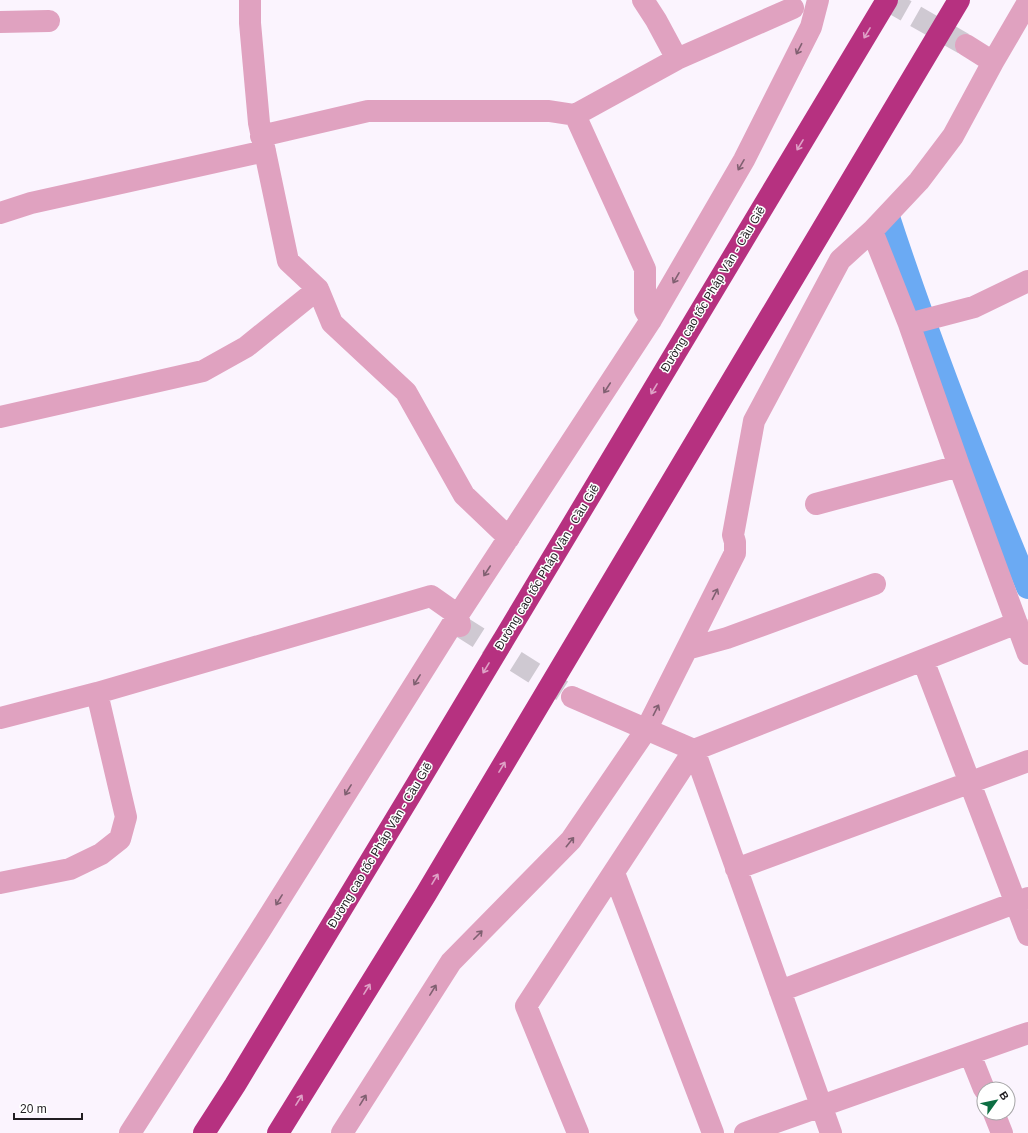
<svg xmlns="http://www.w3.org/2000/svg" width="1028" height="1133" font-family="Arial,sans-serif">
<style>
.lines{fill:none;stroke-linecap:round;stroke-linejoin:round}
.canal{stroke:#6baaf3;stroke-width:24}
.minor-tunnel{stroke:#cfc9d2;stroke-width:22;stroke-dasharray:22 11;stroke-linecap:butt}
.minor{stroke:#e0a2c0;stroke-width:22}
.highway{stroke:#b63180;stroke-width:22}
.oneway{stroke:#dea2c6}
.oneway2{stroke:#806071}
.labels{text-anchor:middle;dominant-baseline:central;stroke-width:3;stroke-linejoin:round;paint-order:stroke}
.street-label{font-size:12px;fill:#211e22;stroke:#fff}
</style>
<rect width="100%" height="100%" fill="#fbf4fe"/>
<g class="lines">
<path class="canal" d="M 888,217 C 929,342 977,465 1028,587"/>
<path class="minor-tunnel" d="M 887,0 L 966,45
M 460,626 L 572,697"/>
<path class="minor" d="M 250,0 L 250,23 L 259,123 L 288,261 L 318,289 L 332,323 L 406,392 L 464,495 L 509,538
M 643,0 L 656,20 L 677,59 L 793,8
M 0,22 L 49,21
M 966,45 L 993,62
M 575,115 L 677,59
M 261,136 L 368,111 L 549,111 L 575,115 L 645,269 L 645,310 L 651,320
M 0,213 L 31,203 L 265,151
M 872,231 L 909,324 L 959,466 L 1028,654
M 909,324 L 974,307 L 1028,281
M 0,417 L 203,371 L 246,347 L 318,289
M 816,504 L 959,466
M 687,649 L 727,638 L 875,584
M 923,660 L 1028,935
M 572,697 L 694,750 L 1017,623
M 0,718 L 97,693 L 431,596 L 458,615 L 460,626
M 736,869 L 1028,761
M 614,873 L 713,1133
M 0,883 L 70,869 L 101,854 L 120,839 L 126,817 L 97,693
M 780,991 L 1028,898
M 970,1054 L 984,1089
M 994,1113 L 1002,1133
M 130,1133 L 259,932 L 458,615 L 651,320 L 744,160 L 811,27 L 818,0
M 342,1133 L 451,962 L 571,840 L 646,730 L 735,553 L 735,542 L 733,535 L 754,421 L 840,260 L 872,231 L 919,181 L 953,136 L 993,62 L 1028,2
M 578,1133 L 526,1006 L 694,750 L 831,1133
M 745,1133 L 1028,1033"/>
<path class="highway" d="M 204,1133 L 235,1085 L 411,794 L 887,0
M 278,1133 L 426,894 L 959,0"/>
</g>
<defs><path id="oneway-shaft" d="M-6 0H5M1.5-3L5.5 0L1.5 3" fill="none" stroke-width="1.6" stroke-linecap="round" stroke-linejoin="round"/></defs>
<g class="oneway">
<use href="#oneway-shaft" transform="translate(867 33) rotate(121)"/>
<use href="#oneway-shaft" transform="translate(800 145) rotate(121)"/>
<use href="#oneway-shaft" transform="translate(654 389) rotate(121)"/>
<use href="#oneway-shaft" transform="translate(486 668) rotate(121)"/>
<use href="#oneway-shaft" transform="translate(502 767) rotate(-59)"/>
<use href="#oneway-shaft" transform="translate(435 879) rotate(-59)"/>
<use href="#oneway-shaft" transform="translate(367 989) rotate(-58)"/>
<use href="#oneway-shaft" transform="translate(299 1100) rotate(-58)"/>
</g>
<g class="oneway2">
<use href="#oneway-shaft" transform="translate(799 49) rotate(117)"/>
<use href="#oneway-shaft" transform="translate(741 165) rotate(120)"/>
<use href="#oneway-shaft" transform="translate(676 278) rotate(120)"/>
<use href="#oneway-shaft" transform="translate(607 388) rotate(123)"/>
<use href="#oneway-shaft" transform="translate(487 571) rotate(123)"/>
<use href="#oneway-shaft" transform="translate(715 594) rotate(-63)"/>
<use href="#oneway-shaft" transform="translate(417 680) rotate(122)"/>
<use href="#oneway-shaft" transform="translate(656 710) rotate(-63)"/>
<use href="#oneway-shaft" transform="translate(348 790) rotate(122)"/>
<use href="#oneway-shaft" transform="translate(570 842) rotate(-51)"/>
<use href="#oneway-shaft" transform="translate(279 900) rotate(122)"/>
<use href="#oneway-shaft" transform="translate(478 935) rotate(-45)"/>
<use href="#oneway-shaft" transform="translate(433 990) rotate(-58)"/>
<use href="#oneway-shaft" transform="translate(363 1100) rotate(-58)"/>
</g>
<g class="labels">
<g class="street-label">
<text transform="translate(713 289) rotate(-59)">Đường cao tốc Pháp Vân - Cầu Giẽ</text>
<text transform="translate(547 567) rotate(-59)">Đường cao tốc Pháp Vân - Cầu Giẽ</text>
<text transform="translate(380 845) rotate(-59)">Đường cao tốc Pháp Vân - Cầu Giẽ</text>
</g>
</g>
<g transform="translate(996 1101) rotate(57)"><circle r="19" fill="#ffffff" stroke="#a6a5a7"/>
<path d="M0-3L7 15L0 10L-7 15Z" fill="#0d6e43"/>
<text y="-6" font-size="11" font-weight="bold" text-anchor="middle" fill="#211e22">B</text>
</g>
<path d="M14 1113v6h68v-6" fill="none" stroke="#211e22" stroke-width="2"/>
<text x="20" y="1113" font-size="12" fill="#211e22" stroke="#ffffff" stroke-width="3" paint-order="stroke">20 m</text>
</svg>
